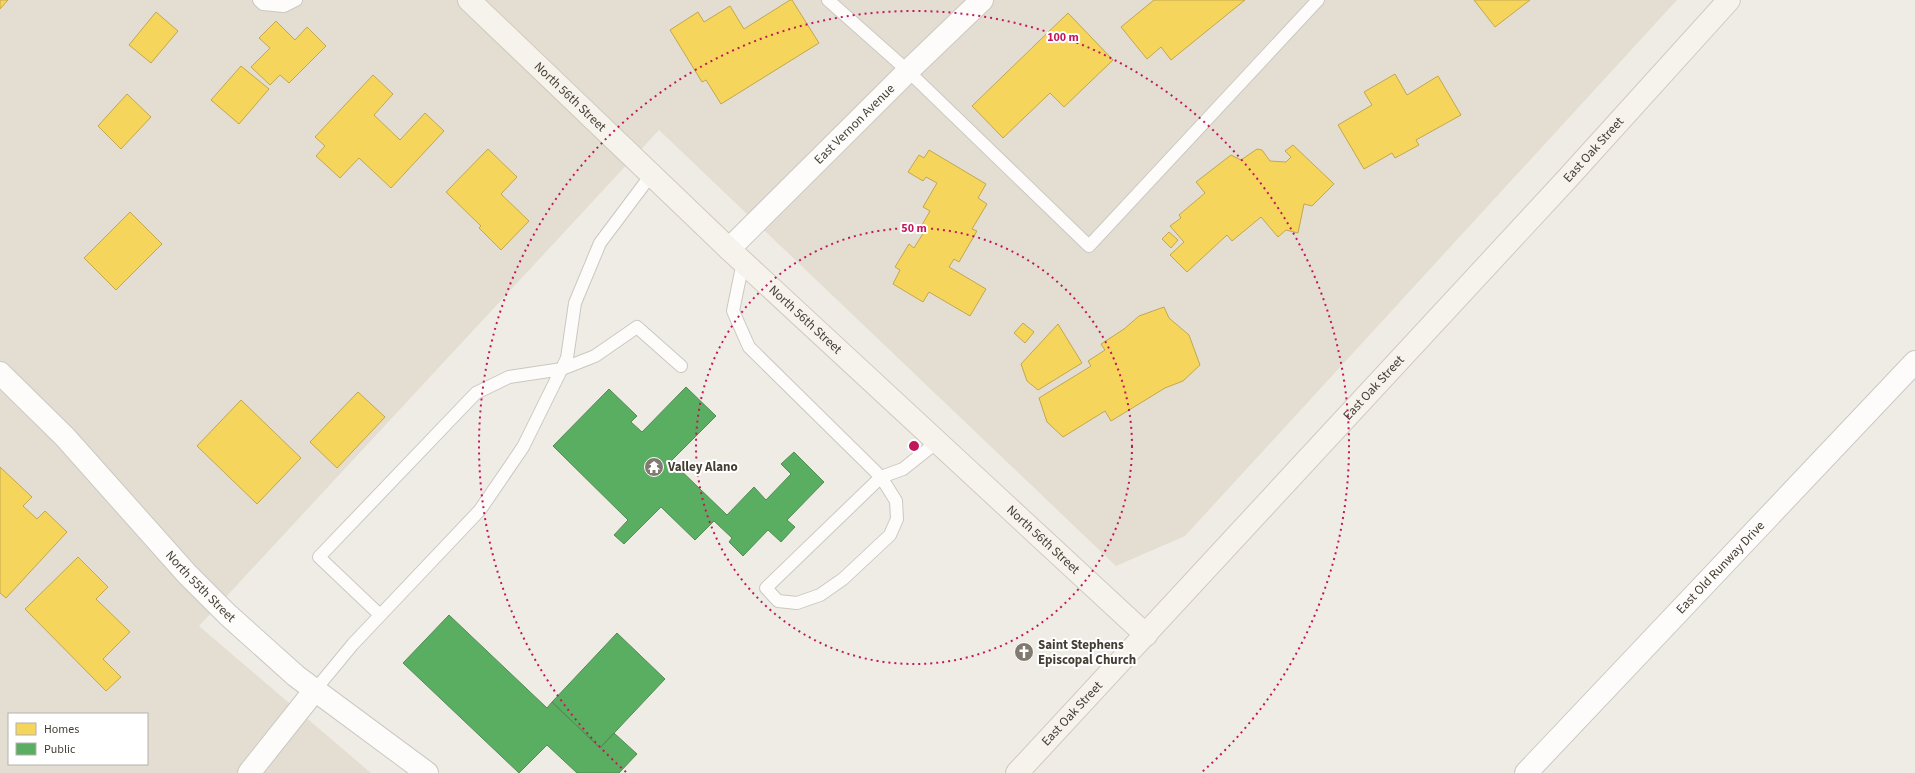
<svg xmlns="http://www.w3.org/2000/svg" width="1915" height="773" font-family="'Source Sans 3',sans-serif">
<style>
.residential{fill:#e4ded2;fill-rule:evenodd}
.homes{fill:#f6d55c;stroke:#c1a74f}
.public{fill:#5aae61;stroke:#538c53}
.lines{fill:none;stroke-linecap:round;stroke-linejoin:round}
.lane-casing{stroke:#cbc8c2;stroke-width:14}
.street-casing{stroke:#cbc8c2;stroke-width:24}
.secondary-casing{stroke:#d0cabd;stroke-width:24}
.lane{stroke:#fdfcfb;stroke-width:12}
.street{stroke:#fdfcfb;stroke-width:22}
.secondary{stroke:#f6f3ec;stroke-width:22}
.ring{fill:none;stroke:#c2185b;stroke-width:2;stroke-dasharray:2 4}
.labels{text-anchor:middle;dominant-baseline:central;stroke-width:4;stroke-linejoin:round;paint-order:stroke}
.street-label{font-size:13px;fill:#443d32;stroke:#fff}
.poi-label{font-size:13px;font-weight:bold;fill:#443d32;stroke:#fff;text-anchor:start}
.centre{fill:#c2185b;stroke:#fff;stroke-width:2}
.ring-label{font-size:12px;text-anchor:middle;font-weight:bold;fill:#c2185b;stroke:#fff;stroke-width:4;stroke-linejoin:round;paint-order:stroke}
</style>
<rect width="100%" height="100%" fill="#efece6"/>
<path class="residential" d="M 0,0 L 1677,0 L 1185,536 L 1116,566 L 659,130 L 199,626 L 371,773 L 0,773 ZM 9,714 L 147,714 L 147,764 L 9,764 Z"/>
<path class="homes" d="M 0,0 L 8,0 L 0,9 Z
M 790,0 L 792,0 L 819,43 L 721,104 L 706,80 L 702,82 L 670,30 L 698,12 L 704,22 L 730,6 L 744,29 Z
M 1154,0 L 1245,0 L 1171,60 L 1161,47 L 1147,59 L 1121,27 Z
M 1474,0 L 1530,0 L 1495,27 Z
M 156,12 L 178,31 L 151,63 L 129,45 Z
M 1068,13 L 1113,60 L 1064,107 L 1050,93 L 1003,138 L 972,106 Z
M 276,21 L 295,40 L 307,27 L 326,46 L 289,83 L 280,75 L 270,85 L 251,67 L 270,48 L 259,38 Z
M 241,66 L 269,89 L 239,124 L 211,100 Z
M 1395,74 L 1407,95 L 1438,76 L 1461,115 L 1416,140 L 1419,145 L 1395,158 L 1392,153 L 1364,169 L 1338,125 L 1372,105 L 1364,92 Z
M 373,75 L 393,94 L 374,115 L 400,140 L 425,113 L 444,131 L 391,188 L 359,158 L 340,178 L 316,156 L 325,146 L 315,137 Z
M 127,94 L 151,117 L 121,149 L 98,126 Z
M 1293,145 L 1334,184 L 1312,206 L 1304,204 L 1298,233 L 1286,230 L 1278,237 L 1261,217 L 1232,241 L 1227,235 L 1187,272 L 1170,255 L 1184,242 L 1170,226 L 1181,218 L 1179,215 L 1205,193 L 1196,182 L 1231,155 L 1241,160 L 1257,149 L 1262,150 L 1270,161 L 1286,162 L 1291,157 L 1285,151 Z
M 488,149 L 517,177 L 501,194 L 529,221 L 501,250 L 479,228 L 481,226 L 446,192 Z
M 929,150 L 986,184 L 978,198 L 987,204 L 972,229 L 977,231 L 959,262 L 954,259 L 949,267 L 986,289 L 970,316 L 929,292 L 923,302 L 893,284 L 900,270 L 895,267 L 909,244 L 914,248 L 927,227 L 922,225 L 930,211 L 923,207 L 937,183 L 926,177 L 923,181 L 908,172 L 919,155 L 924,158 Z
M 130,212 L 162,244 L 116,290 L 84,258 Z
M 1169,232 L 1178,240 L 1171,248 L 1162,239 Z
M 1164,307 L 1169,318 L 1189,335 L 1200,365 L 1183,381 L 1165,388 L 1111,421 L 1105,411 L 1063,437 L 1047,422 L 1039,398 L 1091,366 L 1088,361 L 1105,350 L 1101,344 L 1124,329 L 1139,316 Z
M 1023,323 L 1034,332 L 1025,343 L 1014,333 Z
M 1058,324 L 1082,363 L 1038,390 L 1027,381 L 1021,364 Z
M 358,392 L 385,417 L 337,468 L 310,442 Z
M 241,400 L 301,458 L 257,504 L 197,446 Z
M 0,467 L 32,497 L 23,506 L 37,519 L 45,511 L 67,532 L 6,598 L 0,593 Z
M 78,557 L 108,587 L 96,599 L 130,632 L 103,659 L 121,677 L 106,691 L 25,609 Z"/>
<path class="public" d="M 686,387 L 716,416 L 671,461 L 727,515 L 754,487 L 766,500 L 791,474 L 781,464 L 794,452 L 824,482 L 787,520 L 795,527 L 781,542 L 768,530 L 743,556 L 729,542 L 732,538 L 714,521 L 695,540 L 661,507 L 624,544 L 614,535 L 628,520 L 553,446 L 609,389 L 637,416 L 631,422 L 642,432 Z
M 449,615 L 547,708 L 552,702 L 600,748 L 614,733 L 637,754 L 619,773 L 577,773 L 547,745 L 519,773 L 403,663 Z
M 617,633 L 665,679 L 600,748 L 552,702 Z"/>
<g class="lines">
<g class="lane-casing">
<path id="lane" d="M 259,0 L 263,4 L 284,6 L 296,0
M 828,0 L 908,71 L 1089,246 L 1318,0
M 743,262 L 733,311 L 749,347 L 881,477 L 903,469 L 937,442
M 881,477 L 896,501 L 897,519 L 890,535 L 843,579 L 820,595 L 797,603 L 778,601 L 766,588 Z
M 380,615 L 319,557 L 476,393 L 509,377 L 562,369 L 595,356 L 637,327 L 681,366
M 315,690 L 353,644 L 480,510 L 523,447 L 567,358 L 575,303 L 600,243 L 651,175"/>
</g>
<g class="street-casing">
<g id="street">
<path id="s1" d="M 729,249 L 908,71 L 982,0"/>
<path id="s2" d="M 0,373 L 65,437 L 187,574 L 228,615 L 296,676 L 427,773"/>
<path d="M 249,773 L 315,690"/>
<path id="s3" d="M 1526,773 L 1915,362"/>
</g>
</g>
<g class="secondary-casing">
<g id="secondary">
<path id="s4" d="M 469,0 L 729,249 L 1146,635"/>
<path id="s5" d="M 1017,773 L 1567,179 L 1729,0"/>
</g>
</g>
<use href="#lane" class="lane"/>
<use href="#street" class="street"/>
<use href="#secondary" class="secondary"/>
</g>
<g class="ring">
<circle cx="914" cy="446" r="218"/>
<path d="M626 772A435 435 0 1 1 1202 772"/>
</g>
<defs>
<g id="temple-disc" transform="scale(1)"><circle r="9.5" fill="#807a71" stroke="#fff"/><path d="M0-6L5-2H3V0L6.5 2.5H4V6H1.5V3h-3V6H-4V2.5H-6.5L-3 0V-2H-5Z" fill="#fff"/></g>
<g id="church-disc" transform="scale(1)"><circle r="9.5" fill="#807a71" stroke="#fff"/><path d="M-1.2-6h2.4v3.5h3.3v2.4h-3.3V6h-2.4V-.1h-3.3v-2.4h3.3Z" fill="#fff"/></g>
</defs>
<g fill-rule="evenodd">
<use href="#temple-disc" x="654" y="467"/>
<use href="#church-disc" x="1024" y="652"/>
</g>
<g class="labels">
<g class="street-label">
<text stroke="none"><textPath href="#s4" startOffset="140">North 56th Street</textPath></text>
<text stroke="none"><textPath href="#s1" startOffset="177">East Vernon Avenue</textPath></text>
<text stroke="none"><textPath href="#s5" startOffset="849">East Oak Street</textPath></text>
<text stroke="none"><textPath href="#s4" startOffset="464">North 56th Street</textPath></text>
<text stroke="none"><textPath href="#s5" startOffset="525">East Oak Street</textPath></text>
<text stroke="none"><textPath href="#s4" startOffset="788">North 56th Street</textPath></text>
<text stroke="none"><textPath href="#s3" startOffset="283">East Old Runway Drive</textPath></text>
<text stroke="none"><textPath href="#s2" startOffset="293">North 55th Street</textPath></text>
<text stroke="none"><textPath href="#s5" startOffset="81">East Oak Street</textPath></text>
</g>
<g class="poi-label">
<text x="668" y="467">Valley Alano</text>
<text x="1038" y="645">Saint Stephens<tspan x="1038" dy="15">Episcopal Church</tspan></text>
</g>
</g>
<circle cx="914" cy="446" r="6" class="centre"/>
<g class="ring-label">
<text x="1063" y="41">100 m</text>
<text x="914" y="232">50 m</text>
</g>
<rect x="8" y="713" width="140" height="52" fill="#ffffff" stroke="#b4b1ad"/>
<rect x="16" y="723" width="20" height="12" fill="#f6d55c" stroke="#b4b1ad"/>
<text x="44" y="733" font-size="12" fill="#443d32">Homes</text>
<rect x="16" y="743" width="20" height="12" fill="#5aae61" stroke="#b4b1ad"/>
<text x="44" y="753" font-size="12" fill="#443d32">Public</text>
</svg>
